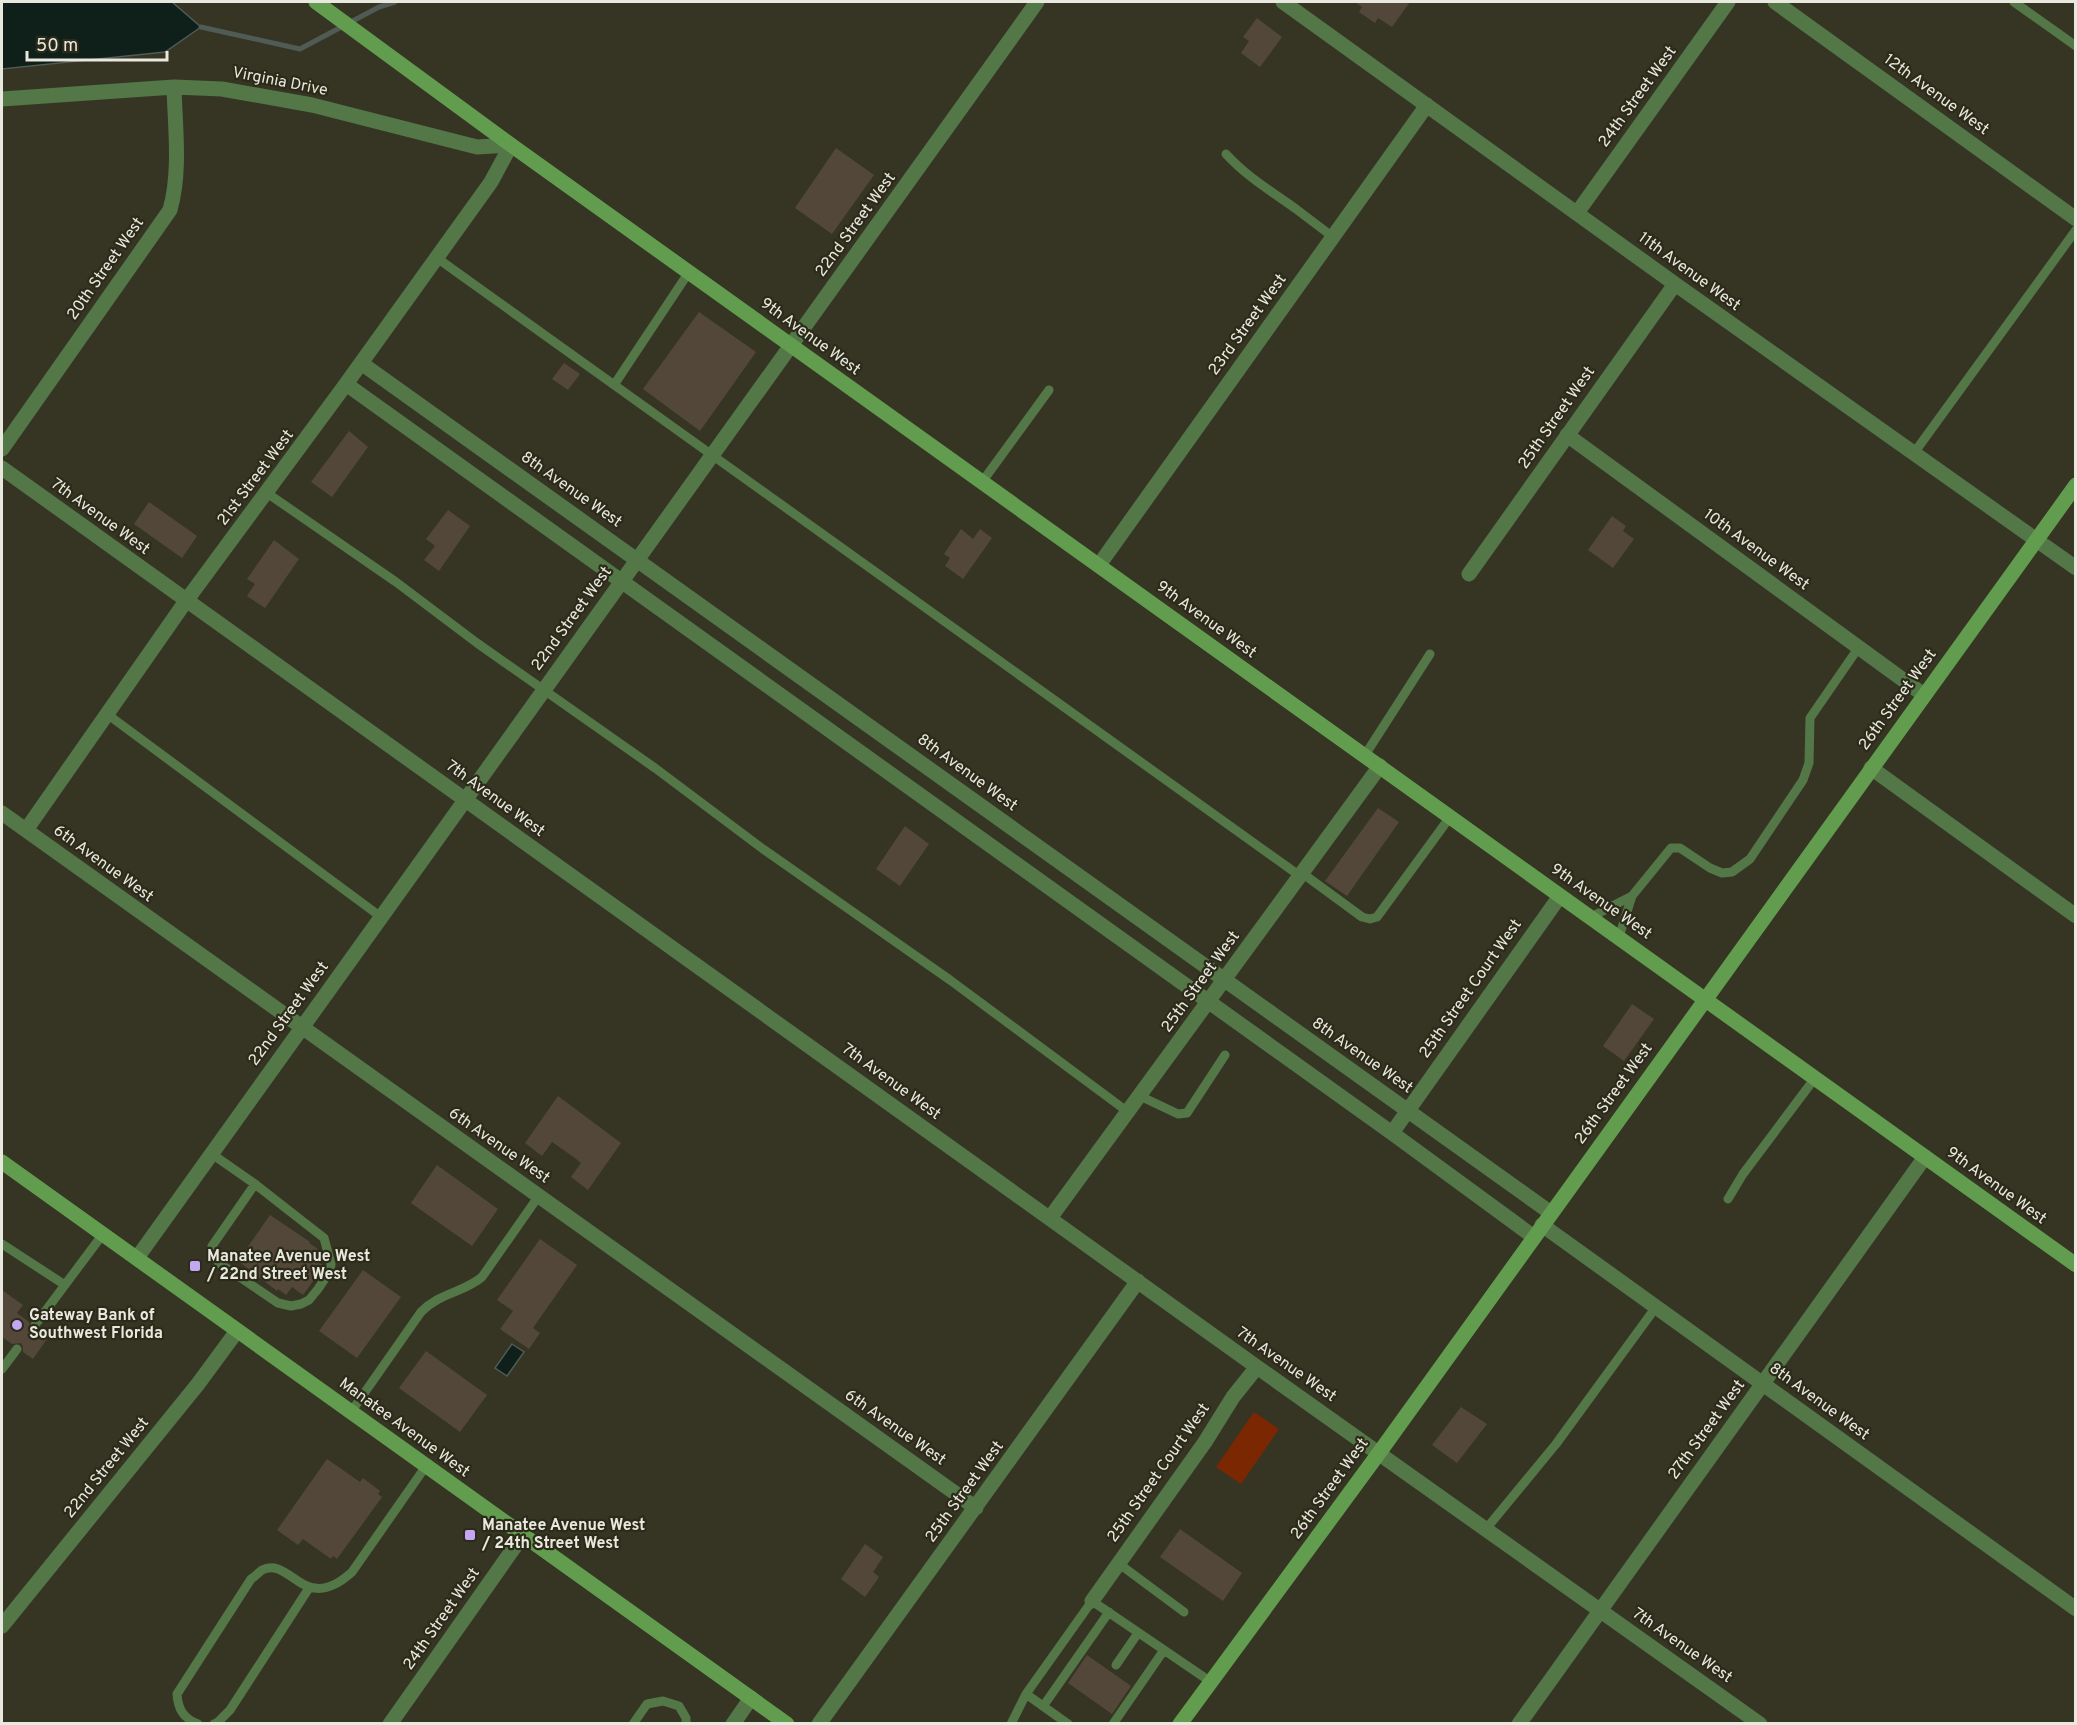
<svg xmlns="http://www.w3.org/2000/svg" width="2077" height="1725" font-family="Overpass,sans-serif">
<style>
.green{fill:#7a2702}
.water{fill:#0f1f1a;stroke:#505b55;stroke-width:1.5}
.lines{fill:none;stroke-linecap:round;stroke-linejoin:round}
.stream{stroke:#505b55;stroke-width:5}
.building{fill:#534739}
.lane{stroke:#537747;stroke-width:9}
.street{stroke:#537747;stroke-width:15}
.secondary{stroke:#629c4e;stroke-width:15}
.poi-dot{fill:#c3a7f2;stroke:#2c2b1a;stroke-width:2}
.labels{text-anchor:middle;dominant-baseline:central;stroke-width:4.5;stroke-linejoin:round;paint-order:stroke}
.street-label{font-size:16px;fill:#e9e8de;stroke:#2c2b1a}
.poi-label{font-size:16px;font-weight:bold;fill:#e9e8de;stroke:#2c2b1a;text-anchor:start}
</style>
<rect width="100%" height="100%" fill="#363524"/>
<path class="green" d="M 1254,1412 L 1279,1429 L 1241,1484 L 1216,1467 Z"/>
<path class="water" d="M 2,2 L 172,2 L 201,27 L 165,52 L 2,69 Z
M 512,1344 L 524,1352 L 507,1376 L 495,1368 Z"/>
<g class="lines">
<path class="stream" d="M 201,27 L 300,49 L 379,7 L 395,2"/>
</g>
<path class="building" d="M 1355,2 L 1410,2 L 1392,27 L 1378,18 L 1375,23 L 1359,12 L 1362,7 Z
M 1257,18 L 1282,37 L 1260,67 L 1241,53 L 1249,41 L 1243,37 Z
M 836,148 L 874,175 L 832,234 L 795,208 Z
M 699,312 L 756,352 L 700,431 L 643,389 Z
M 564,363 L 580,374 L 568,390 L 552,379 Z
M 349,431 L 368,447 L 332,497 L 311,482 Z
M 149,502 L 197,536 L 182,558 L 134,524 Z
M 448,510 L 470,526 L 439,571 L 424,560 L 435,546 L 426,539 Z
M 1612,516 L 1626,526 L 1623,531 L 1634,539 L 1613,568 L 1588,550 Z
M 961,529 L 973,539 L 980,529 L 992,538 L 963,579 L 945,566 L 950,558 L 944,554 Z
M 274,540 L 299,559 L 265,608 L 247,596 L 255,584 L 247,579 Z
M 1378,808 L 1399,822 L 1347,896 L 1325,881 Z
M 905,826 L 929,844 L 900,886 L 876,869 Z
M 1632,1004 L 1654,1019 L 1624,1061 L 1603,1046 Z
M 558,1096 L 621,1143 L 588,1190 L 571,1177 L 581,1163 L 575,1158 L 552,1142 L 542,1156 L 525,1143 Z
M 437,1165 L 498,1209 L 472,1246 L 411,1203 Z
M 270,1215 L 310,1242 L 309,1243 L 318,1249 L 312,1257 L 324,1266 L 303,1295 L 292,1287 L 286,1295 L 278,1289 L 277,1291 L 238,1261 Z
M 540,1239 L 577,1265 L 533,1328 L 540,1333 L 529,1349 L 500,1329 L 513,1311 L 497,1300 Z
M 363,1270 L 401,1297 L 357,1358 L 319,1331 Z
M 2,1290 L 23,1305 L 17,1313 L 29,1322 L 31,1330 L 35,1332 L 40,1330 L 49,1336 L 33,1359 L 23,1352 L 23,1347 L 21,1343 L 12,1344 L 2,1337 Z
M 426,1351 L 487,1395 L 460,1432 L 399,1388 Z
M 1461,1407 L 1487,1424 L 1457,1463 L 1432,1445 Z
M 327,1459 L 360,1482 L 363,1478 L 380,1491 L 378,1494 L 382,1497 L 337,1559 L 333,1556 L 331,1559 L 303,1539 L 298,1545 L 277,1530 Z
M 1180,1529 L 1242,1573 L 1223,1601 L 1160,1557 Z
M 865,1544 L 883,1557 L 873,1572 L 879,1577 L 865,1597 L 841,1579 Z
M 1087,1655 L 1131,1686 L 1112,1714 L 1068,1683 Z"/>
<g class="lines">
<path class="lane" d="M 2014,2 L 2076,46
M 1226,154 C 1247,177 1271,191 1296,209 C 1308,218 1321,228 1333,237
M 437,258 L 1300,876
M 614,385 L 689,272
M 1914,453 L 2076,230
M 982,482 L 1049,390
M 267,493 L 396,582 L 477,643 L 655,768 L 763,849 L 950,980 L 1128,1112
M 107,714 L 381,917
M 1365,755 L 1430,654
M 1302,873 L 1362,917 L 1370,919 L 1377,917 L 1450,817
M 1591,917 L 1632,896
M 1619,937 L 1632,896 L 1671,848 L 1680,848 L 1710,868 L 1722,873 L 1732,872 L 1750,859 L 1803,780 L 1809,763 L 1810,718 L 1859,647
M 1140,1096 L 1178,1114 L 1187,1113 L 1225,1055
M 212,1154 L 255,1184 L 212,1246 L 213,1255 L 219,1263 L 278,1303 L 291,1306 L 301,1304 L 309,1300 L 318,1289 L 330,1271 L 331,1264 L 324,1238 L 255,1184
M 1728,1199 L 1743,1174 L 1815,1078
M 2,1244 L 65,1285
M 35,1325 L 103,1234
M 2,1369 L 17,1349
M 351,1412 L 421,1312 C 441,1292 463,1293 482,1277 L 538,1197
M 1486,1529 L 1556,1444 L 1656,1307
M 1118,1563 L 1184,1612
M 1116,1665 L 1138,1633
M 1026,1694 L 1068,1724
M 1044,1705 L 1109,1612
M 198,1724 C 183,1718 178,1709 177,1694 L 251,1579 C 255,1577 259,1572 262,1570 C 291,1556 304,1616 352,1572 L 426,1466
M 214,1724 L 218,1722 L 230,1710 L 309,1588
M 633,1724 L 647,1704 L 663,1701 L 679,1706 L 686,1718 L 686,1724
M 1011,1724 L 1026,1694 L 1092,1601 L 1211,1682
M 1113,1724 L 1164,1650"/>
<path class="street" d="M 1283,2 L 1675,284 L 2076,568
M 1775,2 L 2076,219
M 2,99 L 174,87 L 222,89 L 312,105 L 477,147 L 511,145
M 1577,213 L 1728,2
M 361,363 L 1551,1213
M 346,384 L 1392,1133 L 1534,1237
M 1567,435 L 1924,695
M 2,449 L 170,210 C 181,171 175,127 174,87
M 2,468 L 1257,1367 L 1760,1724
M 1099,565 L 1427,105
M 1469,574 L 1675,284
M 1871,768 L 2076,916
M 2,813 L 976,1508
M 26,830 L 186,601 L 346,384 L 491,182 L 511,145
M 1392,1133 L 1560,896
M 1050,1218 L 1380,766
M 1542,1225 L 2076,1609
M 137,1258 L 1037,2
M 1092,1601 L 1205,1442 L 1233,1397 L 1257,1367
M 2,1626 L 198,1384 L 237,1331
M 390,1724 L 523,1535
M 733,1724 L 751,1698
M 819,1724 L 1138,1281
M 1519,1724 L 1925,1157"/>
<path class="secondary" d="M 316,2 L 511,145 L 2076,1265
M 2,1162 L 787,1724
M 1180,1724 L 1379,1453 L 2076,485"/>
</g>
<g class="poi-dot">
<rect x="189" y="1260" width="12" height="12" rx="3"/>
<circle cx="17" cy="1325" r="6"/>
<rect x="464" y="1529" width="12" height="12" rx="3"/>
</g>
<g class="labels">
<g class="street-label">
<text transform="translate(280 82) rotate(11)">Virginia Drive</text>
<text transform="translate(1936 95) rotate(36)">12th Avenue West</text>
<text transform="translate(1638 97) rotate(-54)">24th Street West</text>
<text transform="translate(856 225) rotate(-54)">22nd Street West</text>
<text transform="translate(106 269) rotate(-55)">20th Street West</text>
<text transform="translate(1689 272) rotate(36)">11th Avenue West</text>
<text transform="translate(1248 325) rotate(-54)">23rd Street West</text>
<text transform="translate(810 337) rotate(36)">9th Avenue West</text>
<text transform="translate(1557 418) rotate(-55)">25th Street West</text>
<text transform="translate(256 478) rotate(-53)">21st Street West</text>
<text transform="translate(571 490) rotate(35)">8th Avenue West</text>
<text transform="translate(100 517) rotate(36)">7th Avenue West</text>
<text transform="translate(1756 550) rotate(36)">10th Avenue West</text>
<text transform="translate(572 619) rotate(-54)">22nd Street West</text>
<text transform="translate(1206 620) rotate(36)">9th Avenue West</text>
<text transform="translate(1898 700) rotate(-54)">26th Street West</text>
<text transform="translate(967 773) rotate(36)">8th Avenue West</text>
<text transform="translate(495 799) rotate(36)">7th Avenue West</text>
<text transform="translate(103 864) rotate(36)">6th Avenue West</text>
<text transform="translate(1601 902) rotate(35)">9th Avenue West</text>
<text transform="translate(1201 982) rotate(-54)">25th Street West</text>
<text transform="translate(1471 989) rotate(-55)">25th Street Court West</text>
<text transform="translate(289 1014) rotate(-54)">22nd Street West</text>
<text transform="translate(1362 1056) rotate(35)">8th Avenue West</text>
<text transform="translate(891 1082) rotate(36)">7th Avenue West</text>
<text transform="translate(1614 1094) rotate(-54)">26th Street West</text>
<text transform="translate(499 1146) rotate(35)">6th Avenue West</text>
<text transform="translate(1996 1186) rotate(36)">9th Avenue West</text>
<text transform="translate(1286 1365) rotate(35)">7th Avenue West</text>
<text transform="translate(1819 1402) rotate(36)">8th Avenue West</text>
<text transform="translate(404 1428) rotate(36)">Manatee Avenue West</text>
<text transform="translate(895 1428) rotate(35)">6th Avenue West</text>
<text transform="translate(1707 1430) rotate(-54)">27th Street West</text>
<text transform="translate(107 1468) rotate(-51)">22nd Street West</text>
<text transform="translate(1159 1473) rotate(-55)">25th Street Court West</text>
<text transform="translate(1330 1489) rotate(-54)">26th Street West</text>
<text transform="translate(965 1492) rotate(-54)">25th Street West</text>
<text transform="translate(442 1619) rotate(-55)">24th Street West</text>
<text transform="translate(1682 1646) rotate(35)">7th Avenue West</text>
</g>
<g class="poi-label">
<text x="207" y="1257">Manatee Avenue West<tspan x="207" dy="18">/ 22nd Street West</tspan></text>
<text x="29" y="1316">Gateway Bank of<tspan x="29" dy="18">Southwest Florida</tspan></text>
<text x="482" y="1526">Manatee Avenue West<tspan x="482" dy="18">/ 24th Street West</tspan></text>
</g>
</g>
<rect width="2077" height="1725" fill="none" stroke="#e9e8de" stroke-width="6"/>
<path d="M27 51v9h140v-9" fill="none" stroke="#e9e8de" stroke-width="3"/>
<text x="36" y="51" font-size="18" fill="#e9e8de" stroke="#2c2b1a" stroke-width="4.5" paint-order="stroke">50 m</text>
</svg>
